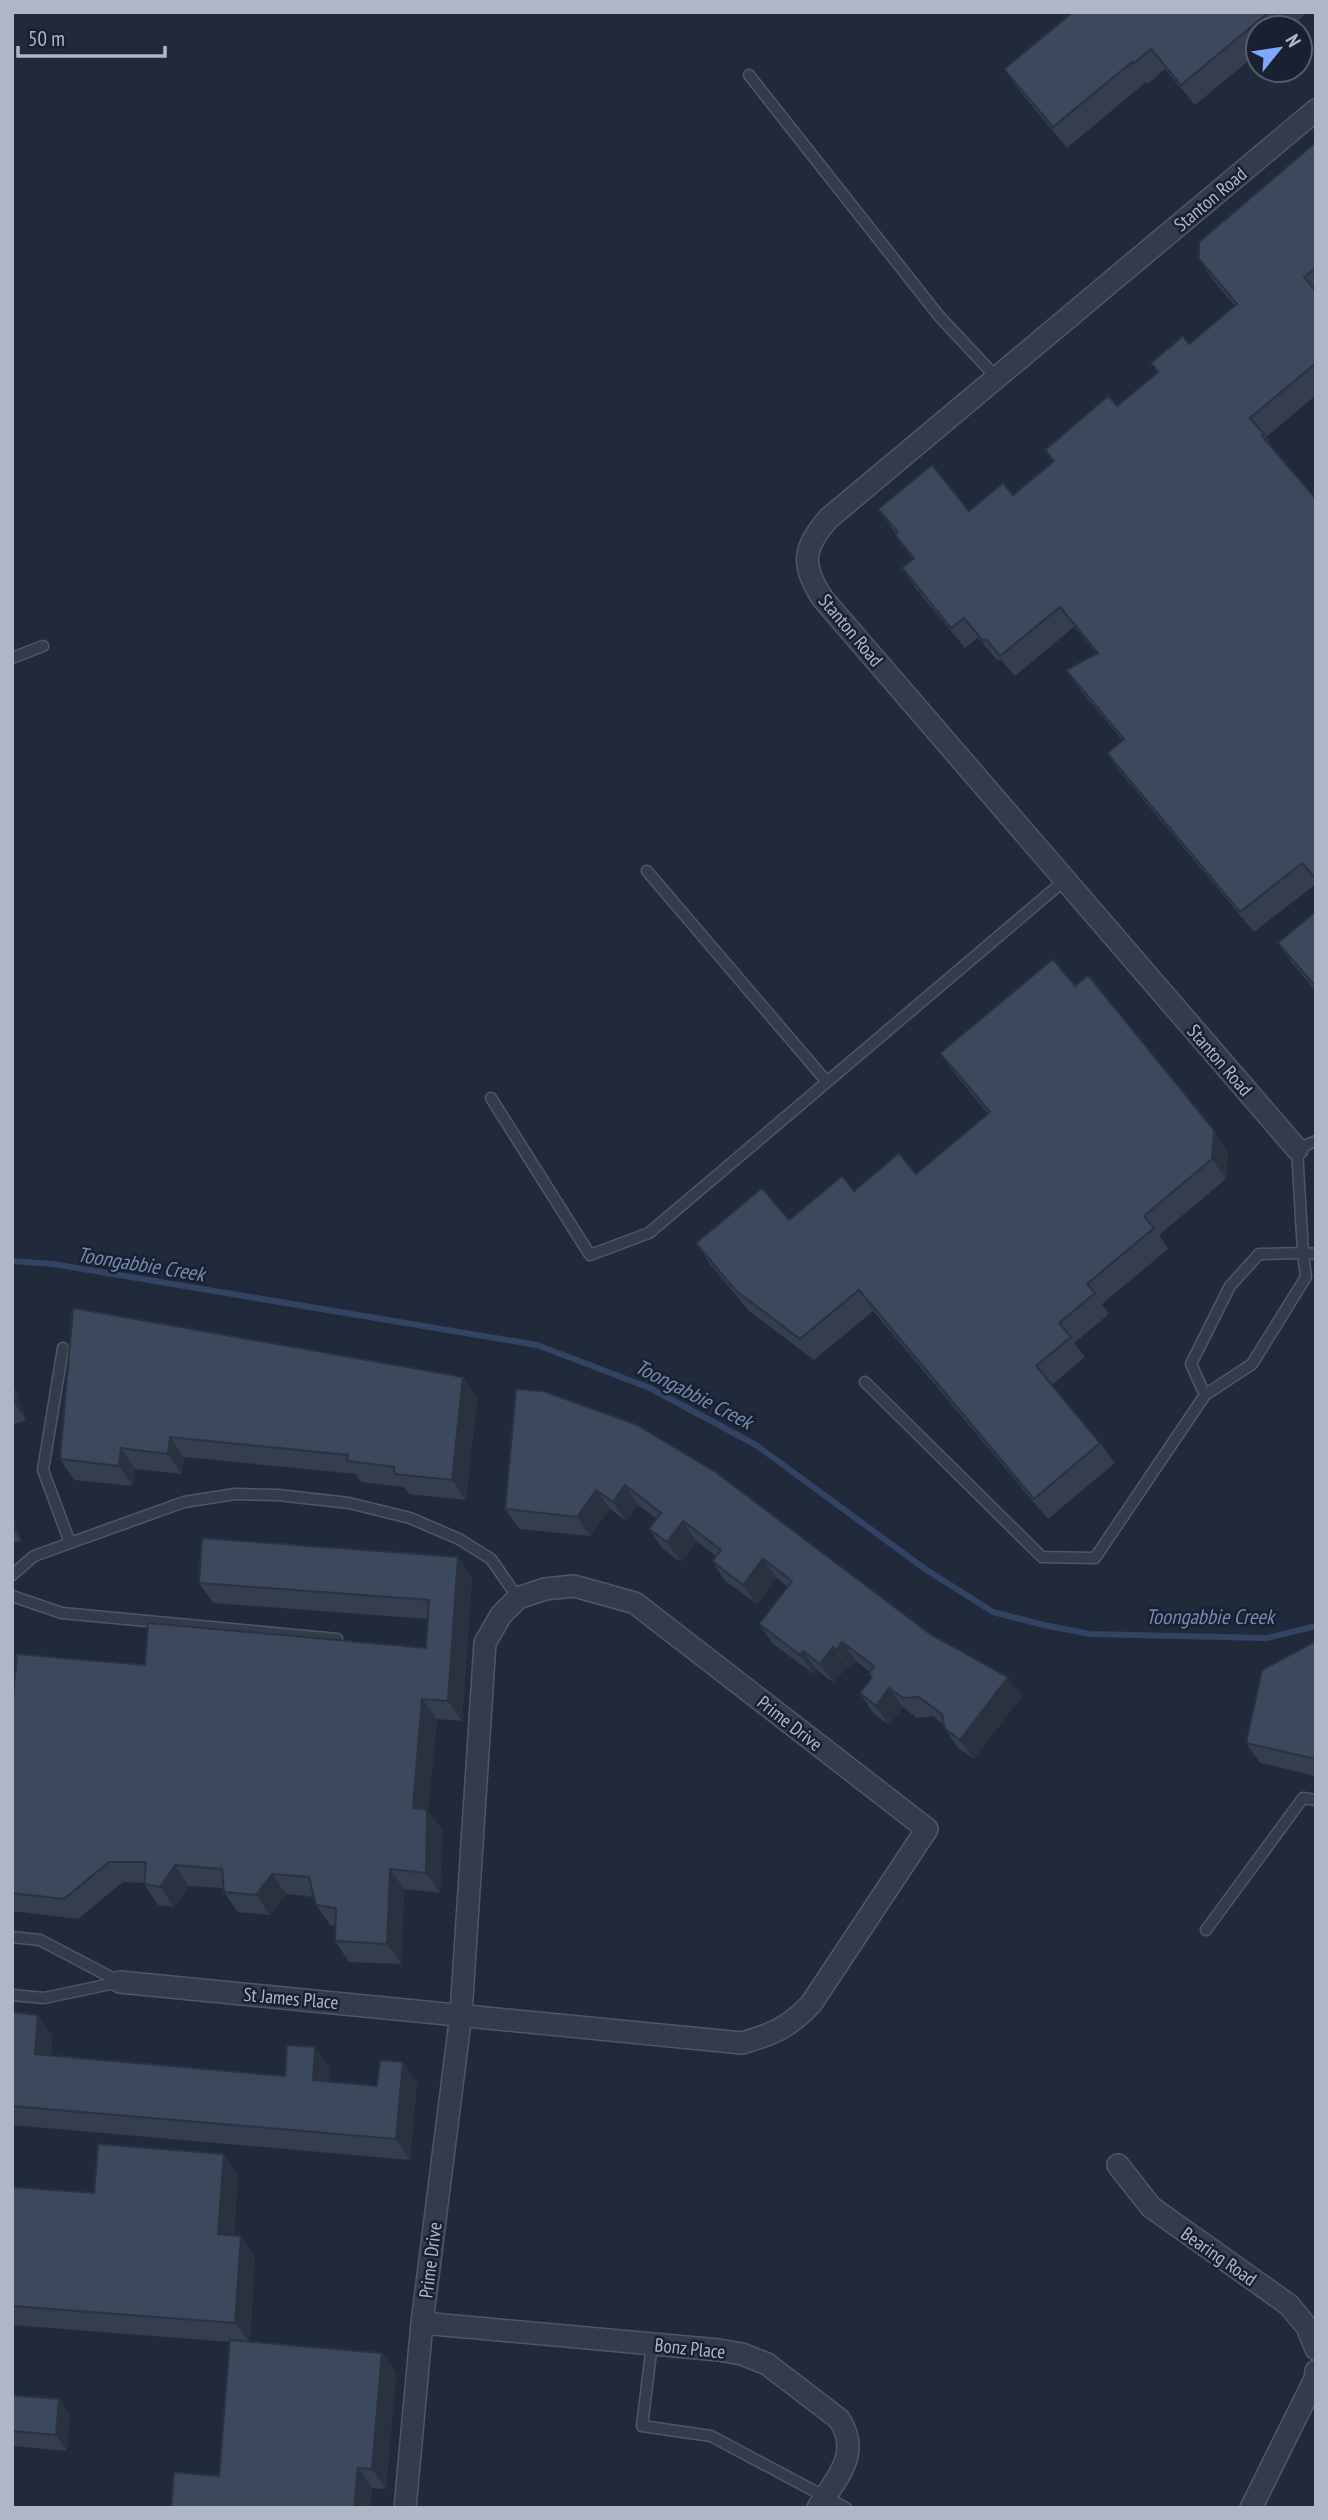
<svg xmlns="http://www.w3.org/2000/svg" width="1328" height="2520" font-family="'PT Sans Narrow',sans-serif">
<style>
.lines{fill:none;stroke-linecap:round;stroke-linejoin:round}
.stream{stroke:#324464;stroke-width:6}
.lane-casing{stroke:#4f5766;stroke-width:13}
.street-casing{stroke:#4f5766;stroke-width:24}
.lane{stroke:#343c4b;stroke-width:10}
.street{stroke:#343c4b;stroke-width:21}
.wall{fill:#343e4e}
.shaded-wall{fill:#2a3240}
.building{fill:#3c485b;stroke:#2a3240;stroke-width:2}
.labels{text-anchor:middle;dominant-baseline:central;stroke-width:5;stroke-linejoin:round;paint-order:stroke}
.street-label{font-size:19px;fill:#afb7c7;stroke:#192130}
.water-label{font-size:21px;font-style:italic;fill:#748bb2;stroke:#192130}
</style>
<rect width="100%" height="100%" fill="#202a3b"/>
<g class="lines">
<path class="stream" d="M 12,1261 L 53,1264 L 537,1345 L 650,1388 L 756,1445 L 925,1569 L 993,1612 L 1044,1625 L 1090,1634 L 1267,1638 L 1316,1626"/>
<g class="lane-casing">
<path id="lane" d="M 749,75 L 939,316 L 997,378
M 12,658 L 43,646
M 647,871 L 827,1082
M 491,1098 L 590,1255 L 649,1233 L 1065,880
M 1316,1141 L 1297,1149 L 1303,1253 L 1316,1254
M 1303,1253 L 1306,1277 L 1252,1364 L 1205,1395 L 1191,1364 L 1230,1286 L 1259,1254 Z
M 63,1348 L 43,1470 L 70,1543
M 865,1382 L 1042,1557 L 1095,1558 L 1205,1395
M 12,1575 L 34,1556 L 184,1502 L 235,1494 L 278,1495 L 349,1503 L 410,1518 L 459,1539 L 491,1559 L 518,1598
M 12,1596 L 62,1613 L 337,1639
M 1206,1930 L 1303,1798 L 1316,1800
M 12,1937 L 40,1940 L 120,1982
M 12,1995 L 44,1998 L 120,1982
M 652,2344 L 642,2426 L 711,2436 L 846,2508"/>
</g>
<g class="street-casing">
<path id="street" d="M 1297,1149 L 823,599 C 801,566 802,548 829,518 L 1316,110
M 120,1982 L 742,2043 C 773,2034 788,2028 811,2004 L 927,1829 L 635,1603 L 574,1586 L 545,1589 L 518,1598 L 501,1615 L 485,1643 L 461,2014 L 422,2323 L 405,2508
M 1118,2165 L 1151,2207 L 1289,2305 L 1307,2327 L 1316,2349
M 422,2323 L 719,2350 L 742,2354 L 767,2364 L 839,2419 C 862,2454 836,2478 818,2508
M 1251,2508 L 1315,2379 L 1316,2371"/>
</g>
<use href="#lane" class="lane"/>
<use href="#street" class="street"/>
</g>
<path class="wall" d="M 1073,12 L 1307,12 L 1307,13 L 1289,28 L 1258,28 L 1258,53 L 1195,105 L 1165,69 L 1148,84 L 1146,82 L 1067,148 L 1018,89 L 1004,69 Z
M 1316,142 L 1316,395 L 1266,437 L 1278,455 L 1316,499 L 1316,884 L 1254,932 L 1121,773 L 1107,753 L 1122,740 L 1080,690 L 1066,670 L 1097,654 L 1074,627 L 1015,676 L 1000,659 L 998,661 L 978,638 L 965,648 L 916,589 L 902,568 L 912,559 L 895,535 L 896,534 L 878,509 L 969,511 L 1013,495 L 1053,462 L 1045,450 L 1117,406 L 1158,373 L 1151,363 L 1189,344 L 1235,306 L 1213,280 L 1199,259 Z
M 1316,911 L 1316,991 L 1292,963 L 1278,943 Z
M 1075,986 L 1228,1151 L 1226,1179 L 1159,1235 L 1168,1249 L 1102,1304 L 1109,1314 L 1074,1343 L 1085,1357 L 1052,1385 L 1100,1443 L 1115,1463 L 1048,1519 L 873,1311 L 814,1360 L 749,1311 L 710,1264 L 696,1243 L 789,1220 L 854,1191 L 916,1174 L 988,1114 L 954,1073 L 940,1053 Z
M 463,1377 L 477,1398 L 466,1500 L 409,1494 L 404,1487 L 361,1482 L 356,1474 L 184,1457 L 182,1474 L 135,1469 L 133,1486 L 74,1480 L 60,1459 Z
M 12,1379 L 26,1420 L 12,1425 Z
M 516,1389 L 930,1634 L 1022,1696 L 974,1759 L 958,1748 L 945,1729 L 944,1725 L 933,1716 L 917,1718 L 903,1707 L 889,1725 L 873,1713 L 860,1693 L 871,1678 L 869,1674 L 870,1672 L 856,1661 L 850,1669 L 847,1666 L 834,1683 L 817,1670 L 814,1674 L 773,1644 L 759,1624 L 788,1587 L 777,1578 L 757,1604 L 725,1581 L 712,1561 L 716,1556 L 696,1541 L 681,1562 L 662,1548 L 649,1529 L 657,1519 L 638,1505 L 626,1521 L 610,1509 L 590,1536 L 519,1529 L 505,1509 Z
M 12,1513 L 21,1541 L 12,1543 Z
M 458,1557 L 472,1577 L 462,1721 L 437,1719 L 428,1811 L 442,1830 L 440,1893 L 404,1889 L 401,1964 L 349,1962 L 335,1941 L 335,1926 L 330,1925 L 316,1905 L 314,1897 L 286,1894 L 270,1915 L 238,1912 L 224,1892 L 224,1888 L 189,1886 L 174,1907 L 158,1905 L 144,1884 L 144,1883 L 123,1882 L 78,1919 L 12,1911 L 12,1708 L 145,1665 L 426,1648 L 428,1619 L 213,1603 L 199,1583 Z
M 1316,1641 L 1316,1776 L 1260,1763 L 1246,1743 Z
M 12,2012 L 38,2015 L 52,2035 L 51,2055 L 285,2076 L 330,2067 L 328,2081 L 377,2086 L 403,2062 L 417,2082 L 410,2160 L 12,2125 Z
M 224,2154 L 238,2174 L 234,2235 L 255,2256 L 250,2341 L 382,2353 L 396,2373 L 386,2489 L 372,2488 L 370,2508 L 171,2508 L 219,2476 L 230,2342 L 12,2325 L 12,2187 L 94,2193 Z
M 12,2395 L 59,2399 L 70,2415 L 67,2451 L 12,2446 Z"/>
<path class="shaded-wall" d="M 1214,1130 L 1228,1151 L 1226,1179 L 1212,1159 Z
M 463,1377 L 477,1398 L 466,1500 L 452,1480 Z
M 12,1379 L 26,1420 L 12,1401 Z
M 170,1437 L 184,1457 L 182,1474 L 168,1454 Z
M 121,1448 L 135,1469 L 133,1486 L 119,1466 Z
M 625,1485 L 638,1505 L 626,1521 L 613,1502 Z
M 596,1490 L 610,1509 L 590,1536 L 577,1517 Z
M 12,1513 L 21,1541 L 12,1528 Z
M 683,1521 L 696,1541 L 681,1562 L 667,1542 Z
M 458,1557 L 472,1577 L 462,1721 L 448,1701 Z
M 763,1559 L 777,1578 L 757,1604 L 743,1585 Z
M 842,1642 L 856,1661 L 850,1669 L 837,1650 Z
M 833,1647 L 847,1666 L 834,1683 L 820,1664 Z
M 803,1651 L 817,1670 L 814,1674 L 800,1655 Z
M 1008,1677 L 1022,1696 L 974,1759 L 960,1740 Z
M 889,1688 L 903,1707 L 889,1725 L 876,1706 Z
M 422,1699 L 437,1719 L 428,1811 L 442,1830 L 440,1893 L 426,1873 L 413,1808 Z
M 175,1865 L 189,1886 L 174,1907 L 160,1887 Z
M 390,1869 L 404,1889 L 401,1964 L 387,1944 Z
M 272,1874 L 286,1894 L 270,1915 L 256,1895 Z
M 38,2015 L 52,2035 L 49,2074 L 35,2054 Z
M 315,2047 L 330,2067 L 327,2100 L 313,2080 Z
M 403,2062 L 417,2082 L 410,2160 L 396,2139 Z
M 224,2154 L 238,2174 L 232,2254 L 218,2234 Z
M 241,2236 L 255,2256 L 250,2343 L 235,2323 Z
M 382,2353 L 396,2373 L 386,2489 L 372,2469 Z
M 59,2399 L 70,2415 L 67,2451 L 56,2435 Z
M 358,2468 L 372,2488 L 370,2508 L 354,2508 Z"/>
<path class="building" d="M 1073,12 L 1269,12 L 1181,85 L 1151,49 L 1134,63 L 1132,62 L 1053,127 L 1004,69 Z
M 1316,142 L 1316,268 L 1304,277 L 1316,291 L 1316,363 L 1250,418 L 1264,434 L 1262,436 L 1316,499 L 1316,879 L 1302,863 L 1240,912 L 1107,753 L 1124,739 L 1066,670 L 1098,653 L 1060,607 L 1000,656 L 986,639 L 983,641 L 964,618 L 951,628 L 902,568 L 914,558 L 895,535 L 898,532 L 878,509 L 932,465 L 969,511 L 1003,483 L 1013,495 L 1054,461 L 1045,450 L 1108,396 L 1117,406 L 1158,372 L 1151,363 L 1183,336 L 1189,344 L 1237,304 L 1199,259 L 1199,242 Z
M 1316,911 L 1316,987 L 1278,943 Z
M 1053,959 L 1075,986 L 1088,975 L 1214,1130 L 1212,1159 L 1144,1216 L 1154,1228 L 1087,1284 L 1095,1293 L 1059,1323 L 1071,1337 L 1036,1366 L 1100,1443 L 1034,1499 L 859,1290 L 800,1339 L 735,1290 L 696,1243 L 762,1188 L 789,1220 L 842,1176 L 854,1191 L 899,1153 L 916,1174 L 990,1112 L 940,1053 Z
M 73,1308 L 463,1377 L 452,1480 L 395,1474 L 394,1467 L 347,1461 L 348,1455 L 170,1437 L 168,1454 L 121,1448 L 119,1466 L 60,1459 Z
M 516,1389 L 543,1391 L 635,1424 L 717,1473 L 930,1634 L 1008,1677 L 960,1740 L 945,1729 L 942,1714 L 919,1697 L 903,1698 L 889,1688 L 876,1706 L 860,1693 L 872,1677 L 869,1674 L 874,1666 L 842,1642 L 837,1650 L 833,1647 L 820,1664 L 803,1651 L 800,1655 L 759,1624 L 792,1581 L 763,1559 L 743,1585 L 712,1561 L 721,1550 L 683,1521 L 667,1542 L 649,1529 L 661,1513 L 625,1485 L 613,1502 L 596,1490 L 577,1517 L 505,1509 Z
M 202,1538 L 458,1557 L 448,1701 L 422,1699 L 413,1808 L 427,1809 L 426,1873 L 390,1869 L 387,1944 L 335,1941 L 336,1908 L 316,1905 L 309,1877 L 272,1874 L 256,1895 L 224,1892 L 222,1869 L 175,1865 L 160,1887 L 144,1884 L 146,1862 L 109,1862 L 64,1899 L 12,1893 L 12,1708 L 17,1654 L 145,1665 L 148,1623 L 426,1648 L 429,1600 L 199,1583 Z
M 1316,1641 L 1316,1759 L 1246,1743 L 1262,1670 Z
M 12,2012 L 38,2015 L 35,2054 L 285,2076 L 287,2045 L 315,2047 L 313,2080 L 377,2086 L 380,2060 L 403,2062 L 396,2139 L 12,2106 Z
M 98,2144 L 224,2154 L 218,2234 L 241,2236 L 235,2323 L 12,2306 L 12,2187 L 94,2193 Z
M 230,2340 L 382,2353 L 372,2469 L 358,2468 L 354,2508 L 171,2508 L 174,2472 L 219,2476 Z
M 12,2395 L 59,2399 L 56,2435 L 12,2431 Z"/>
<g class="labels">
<g class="street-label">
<text transform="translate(1210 199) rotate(-40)">Stanton Road</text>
<text transform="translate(851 630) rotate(50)">Stanton Road</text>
<text transform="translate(1220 1060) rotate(49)">Stanton Road</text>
<text transform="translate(790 1723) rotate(38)">Prime Drive</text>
<text transform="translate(291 1998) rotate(5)">St James Place</text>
<text transform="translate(1219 2256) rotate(35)">Bearing Road</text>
<text transform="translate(430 2260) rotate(-83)">Prime Drive</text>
<text transform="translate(690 2348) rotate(6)">Bonz Place</text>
</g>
<g class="water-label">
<text transform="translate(141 1264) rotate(9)">Toongabbie Creek</text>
<text transform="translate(694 1394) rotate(27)">Toongabbie Creek</text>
<text x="1210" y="1616">Toongabbie Creek</text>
</g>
</g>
<rect width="1328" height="2520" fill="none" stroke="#afb7c7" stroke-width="28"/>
<g transform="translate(1279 49) rotate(60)"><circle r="33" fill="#192130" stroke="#555d6c" stroke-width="2"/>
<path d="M0-5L12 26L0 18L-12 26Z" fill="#7da8fe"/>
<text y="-10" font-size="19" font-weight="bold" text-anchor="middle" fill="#afb7c7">N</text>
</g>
<path d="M18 46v10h147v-10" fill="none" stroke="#afb7c7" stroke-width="3.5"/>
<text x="28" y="46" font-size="21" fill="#afb7c7" stroke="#192130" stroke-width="5" paint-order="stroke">50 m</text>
</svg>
